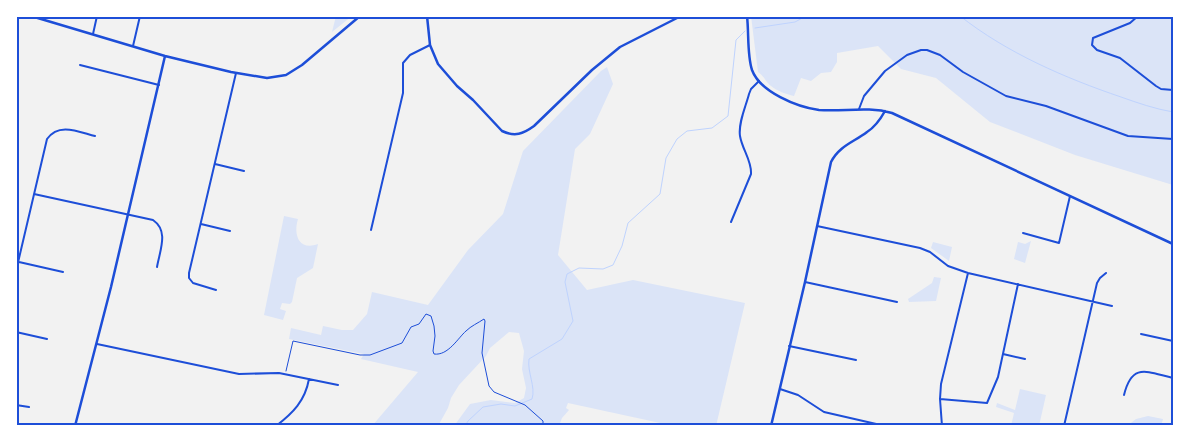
<svg xmlns="http://www.w3.org/2000/svg" width="1189" height="442" font-family="'Roboto Condensed',sans-serif">
<style>
.green{fill:#dbe4f7}
.lines{fill:none;stroke-linecap:round;stroke-linejoin:round}
.stream{stroke:#bfd3fe;stroke-width:1}
.path{stroke:#1d4ed8;stroke-width:1}
.minor{stroke:#1d4ed8;stroke-width:2}
.tertiary{stroke:#1d4ed8;stroke-width:2.5}
.neatline{fill:none;stroke:#1d4ed8;stroke-width:2}
</style>
<rect width="100%" height="100%" fill="#f2f2f2"/>
<path class="green" d="M 336,16 L 352,16 L 332,32 Z
M 751,16 L 1173,16 L 1173,185 L 1075,155 L 990,122 L 936,78 L 901,69 L 878,46 L 837,53 L 837,62 L 831,72 L 821,73 L 811,81 L 801,78 L 794,96 C 786,94 777,91 771,86 C 765,81 765,77 758,72 Z
M 607,67 L 613,84 L 590,134 L 575,149 L 558,255 L 587,290 L 633,280 L 745,303 L 716,426 L 674,426 L 568,403 L 566,408 L 569,410 L 562,418 L 559,426 L 454,426 L 470,404 L 491,400 L 515,403 L 524,398 L 526,388 L 522,369 L 524,351 L 519,333 L 509,332 L 490,348 L 486,356 L 459,385 L 451,398 L 448,408 L 438,426 L 372,426 L 418,372 L 361,359 L 364,354 L 289,339 L 291,328 L 321,335 L 323,326 L 342,330 L 353,330 L 367,314 L 372,292 L 428,305 L 468,250 L 503,214 L 523,151 L 601,71 Z
M 284,216 L 298,219 C 293,235 299,251 318,244 L 313,268 L 297,278 L 292,302 L 290,304 L 282,303 L 280,309 L 286,311 L 283,320 L 264,315 Z
M 1031,241 L 1025,263 L 1014,259 L 1018,242 L 1025,244 Z
M 933,242 L 952,247 L 949,261 L 931,248 Z
M 934,277 L 941,278 L 936,301 L 909,302 L 908,299 L 932,283 Z
M 1020,389 L 1046,395 L 1039,426 L 1011,426 L 1014,413 L 996,407 L 997,403 L 1015,410 Z
M 1148,416 L 1163,419 L 1161,426 L 1127,426 L 1136,419 Z"/>
<g class="lines">
<path class="stream" d="M 960,16 C 1007,53 1065,78 1121,97 C 1138,103 1155,109 1173,112
M 755,28 L 795,22 L 806,16
M 465,426 L 468,421 L 483,407 L 501,404 L 515,406 L 532,399 C 536,387 527,372 529,359 L 562,339 L 573,321 L 565,282 L 567,274 L 579,268 L 603,269 L 613,265 L 622,246 L 628,223 L 660,194 L 666,158 L 677,139 L 687,131 L 712,128 L 728,116 L 736,40 L 745,31"/>
<path class="path" d="M 286,371 L 293,341 L 360,355 L 370,355 L 402,343 L 411,327 L 419,324 L 426,314 L 431,316 L 434,326 L 435,336 L 433,351 L 434,354 C 448,356 458,338 466,331 C 471,326 478,323 484,319 L 485,321 L 482,353 L 489,386 L 494,392 L 525,405 L 543,421 L 543,426
M 531,426 L 533,426"/>
<path class="minor" d="M 1138,16 L 1130,23 L 1093,38 L 1092,45 L 1097,50 L 1120,58 L 1156,86 L 1161,89 L 1173,90
M 93,34 L 97,16
M 133,46 L 140,16
M 80,65 L 159,85
M 859,109 L 864,96 L 885,71 L 907,55 L 921,50 L 927,50 L 940,55 L 963,72 L 1006,96 L 1046,106 L 1128,136 L 1173,139
M 215,164 L 244,171
M 34,194 L 153,220 C 169,231 160,250 157,267
M 731,222 L 751,174 C 752,161 742,149 740,136 C 738,123 746,106 749,94 L 751,89 L 759,81
M 201,224 L 230,231
M 817,226 L 920,248 L 930,252 L 948,266 L 968,273 L 1112,306
M 371,230 L 403,93 L 403,63 L 410,55 L 430,45
M 1023,233 L 1059,243 L 1070,196
M 19,262 L 63,272
M 16,271 L 47,139 C 59,122 79,132 95,136
M 805,282 L 897,302
M 216,290 L 193,283 L 189,278 L 189,273 L 236,73
M 16,332 L 47,339
M 1141,334 L 1173,341
M 97,344 L 239,374 L 279,373 L 338,385
M 789,346 L 856,360
M 1003,354 L 1025,359
M 780,389 L 798,395 L 824,412 L 885,426
M 1124,395 C 1132,362 1147,372 1173,378
M 940,399 L 987,403 L 998,377 L 1018,284
M 16,405 L 29,407
M 276,426 C 293,413 305,401 309,379
M 942,426 L 940,399 L 941,384 L 968,273
M 1064,426 L 1097,283 L 1100,278 L 1106,273"/>
<path class="tertiary" d="M 31,16 L 165,56 L 231,72 L 267,78 L 286,75 L 302,65 L 360,16
M 427,16 L 430,45 L 438,64 L 457,86 L 473,100 L 502,131 C 515,137 523,134 534,126 L 592,70 L 620,47 L 681,16
M 747,16 C 749,33 747,55 752,70 C 760,92 797,107 819,110 C 844,112 867,106 892,113 L 1173,244
M 75,426 L 111,287 L 165,56
M 771,426 L 805,282 L 831,162 C 839,146 854,142 867,132 C 875,127 880,120 885,111"/>
</g>
<rect width="1189" height="442" fill="none" stroke="#ffffff" stroke-width="35"/>
<rect x="18" y="18" width="1154" height="406" class="neatline"/>
</svg>
